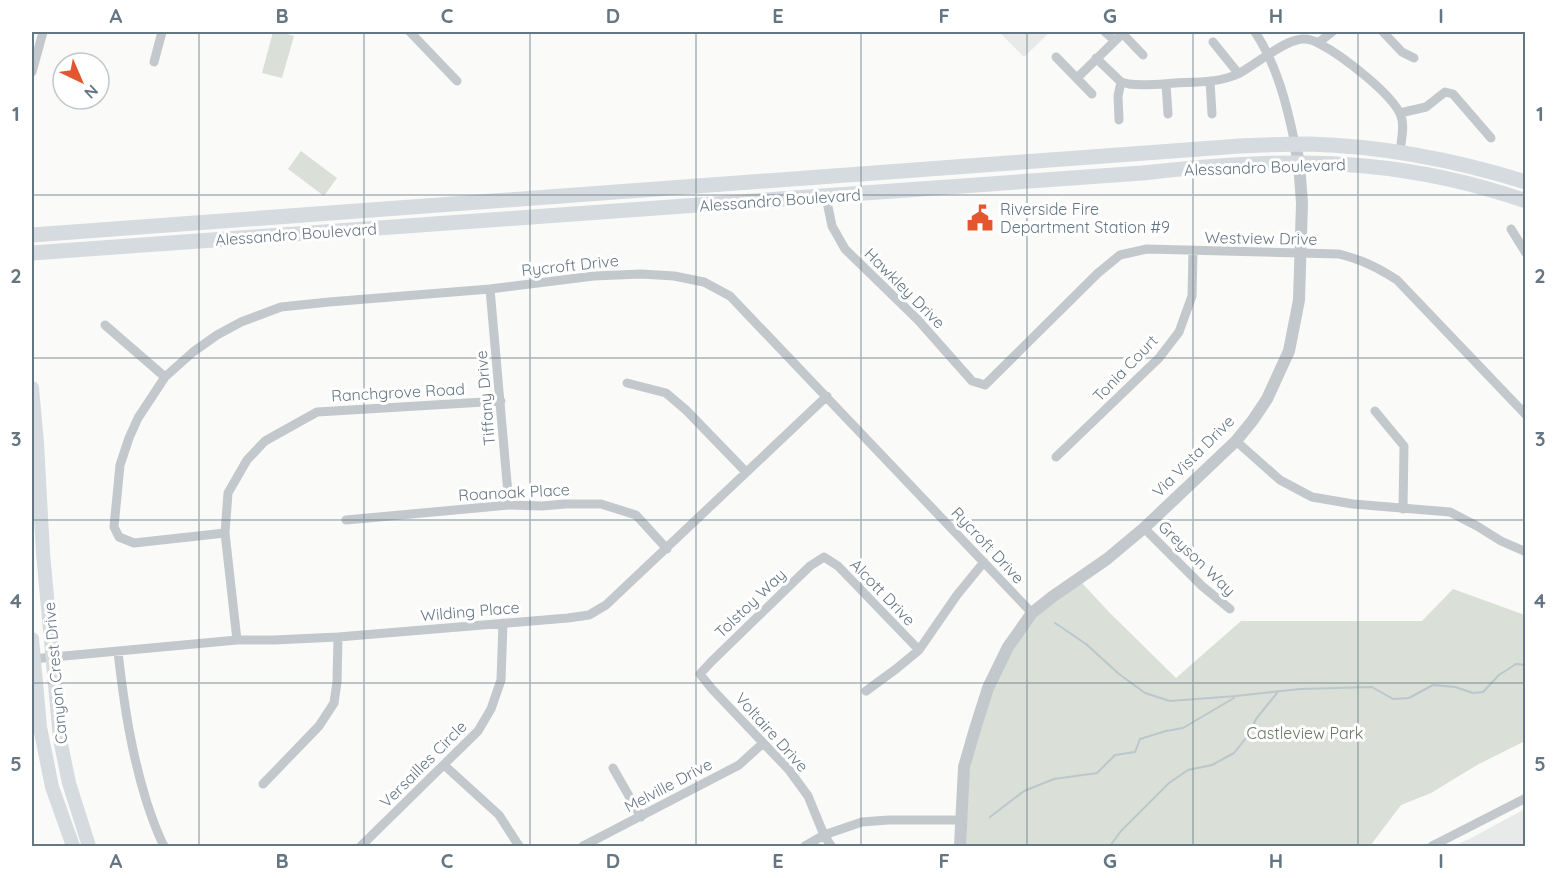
<svg xmlns="http://www.w3.org/2000/svg" width="1557" height="878" font-family="Quicksand,sans-serif">
<style>
.built{fill:#e8e9e9}
.green{fill:#dadfd7}
.lines{fill:none;stroke-linecap:round;stroke-linejoin:round}
.stream{stroke:#bbc7cb;stroke-width:2}
.minor{stroke:#c3c8cc;stroke-width:9}
.tertiary{stroke:#c3c8cc;stroke-width:12}
.secondary{stroke:#d6dbdf;stroke-width:14}
.primary{stroke:#d6dbdf;stroke-width:15}
.grid{fill:none;stroke:#657683;stroke-width:1.5;stroke-opacity:0.55}
.labels{text-anchor:middle;dominant-baseline:central;stroke-width:6;stroke-linejoin:round;paint-order:stroke}
.street-label{font-size:16px;fill:#657683;stroke:#fff}
.poi-label{font-size:16px;fill:#657683;stroke:#fff;text-anchor:start}
.park-label{font-size:16px;fill:#687a64;stroke:#fff}
.neatline{fill:none;stroke:#657683;stroke-width:2}
.grid-label{font-size:20px;text-anchor:middle;font-weight:bold;fill:#657683}
</style>
<rect width="100%" height="100%" fill="#fafaf8"/>
<path class="built" d="M 999,32 L 1050,32 L 1024,57 Z
M 1525,809 L 1525,846 L 1454,846 L 1471,838 Z"/>
<path class="green" d="M 273,32 L 280,32 L 294,36 L 282,78 L 262,73 Z
M 301,151 L 337,178 L 324,196 L 288,169 Z
M 1082,583 L 1109,612 L 1176,678 L 1241,621 L 1422,621 L 1453,589 L 1525,615 L 1525,741 L 1477,765 L 1431,793 L 1401,805 L 1370,846 L 960,846 L 961,830 L 978,713 L 1026,627 L 1055,600 Z"/>
<g class="lines">
<path class="stream" d="M 1055,623 L 1086,644 L 1119,674 L 1145,693 L 1170,701 L 1236,696 L 1300,689 L 1372,687 L 1393,699 L 1409,698 L 1433,685 L 1455,687 L 1473,693 L 1483,692 L 1499,675 L 1516,664 L 1526,665
M 990,817 L 1024,791 L 1054,779 L 1097,773 L 1115,755 L 1135,752 L 1140,739 L 1166,731 L 1183,728 L 1234,698
M 1110,846 L 1121,831 L 1169,783 L 1188,770 L 1212,765 L 1234,753 L 1250,733 L 1256,719 L 1277,693"/>
<path class="minor" d="M 410,32 L 457,81
M 1105,32 L 1114,40
M 1255,32 C 1277,65 1287,105 1295,144
M 1383,32 L 1402,52 L 1414,58
M 1122,33 L 1143,55
M 1213,42 L 1238,73
M 1318,43 L 1332,32
M 1056,57 L 1092,94
M 1096,58 L 1121,82 L 1129,84 C 1144,86 1160,84 1175,83 C 1195,82 1218,83 1238,74 C 1255,65 1279,44 1297,40 C 1304,38 1313,40 1320,44 C 1341,55 1393,94 1401,116 C 1405,126 1401,141 1400,152
M 154,62 L 162,32
M 32,72 L 43,32
M 1077,78 L 1124,32
M 1210,81 L 1212,114
M 1166,84 L 1168,114
M 1400,113 L 1426,107 L 1445,92 L 1453,94 L 1491,138
M 1119,120 L 1118,96 L 1121,82
M 826,197 L 832,226 L 845,249 L 918,320 L 972,381 L 985,385 L 1098,273 L 1120,255 L 1147,249 L 1339,254 C 1362,260 1377,267 1397,280 L 1526,415
M 1511,229 L 1526,253
M 490,289 L 509,505
M 105,325 L 165,377
M 627,383 L 666,393 L 686,410 L 746,472
M 1375,411 L 1404,446 L 1403,509
M 1236,441 L 1280,480 L 1312,497 L 1353,504 L 1450,512 L 1477,526 L 1501,541 L 1526,552
M 1056,457 L 1159,358 L 1179,332 L 1192,296 L 1193,251
M 346,520 L 509,505 L 542,506 L 565,504 L 601,504 L 636,515 L 667,549
M 1144,528 L 1202,586 L 1230,609
M 225,533 L 134,543 L 119,537 L 114,527 L 120,465 L 129,438 L 138,418 L 165,377 L 193,352 L 217,335 L 241,322 L 281,307 L 329,302 L 490,289 L 594,276 L 641,274 L 674,276 L 704,282 L 730,296 L 1032,613
M 237,640 L 225,533 L 228,493 L 247,460 L 265,441 L 317,412 L 501,401
M 118,652 C 124,705 131,752 147,803 C 152,818 157,833 164,846
M 32,659 L 237,640 L 274,640 L 338,637 L 568,618 L 589,615 L 606,605 L 827,396
M 866,691 L 896,669 L 919,650 L 957,595 L 984,562
M 444,765 L 499,815 L 519,846
M 613,768 L 641,817
M 263,784 L 319,726 L 334,703 L 337,682 L 338,637
M 361,846 L 478,731 L 491,709 L 501,680 L 503,623
M 583,846 L 739,765 L 763,743
M 805,846 L 824,835 L 862,822 L 888,820 L 961,820
M 831,846 L 824,835 L 808,796 L 789,770 L 712,689 L 700,674 L 711,662 L 810,566 L 824,557 L 838,566 L 919,650
M 1432,846 L 1526,798"/>
<path class="tertiary" d="M 960,846 L 964,767 L 975,729 L 988,688 L 1008,647 L 1032,613 L 1052,597 L 1107,559 L 1144,528 L 1236,441 L 1253,420 L 1267,399 L 1289,351 L 1299,300 L 1302,203 L 1299,163 L 1295,144"/>
<path class="secondary" d="M 32,388 L 37,443 L 43,553 L 60,739 L 69,783 L 89,846
M 32,639 L 40,727 L 52,787 L 73,846"/>
<path class="primary" d="M 32,235 L 1240,146 C 1263,145 1286,144 1309,144 C 1383,146 1455,160 1526,182
M 32,253 L 1142,173 C 1215,165 1291,159 1365,166 C 1419,171 1474,183 1526,201"/>
</g>
<path class="grid" d="M 199,32 L 199,846M 364,32 L 364,846M 530,32 L 530,846M 696,32 L 696,846M 861,32 L 861,846M 1027,32 L 1027,846M 1193,32 L 1193,846M 1358,32 L 1358,846M 32,195 L 1526,195M 32,358 L 1526,358M 32,520 L 1526,520M 32,683 L 1526,683"/>
<defs>
<g id="civic-bare" transform="scale(2.07)"><path d="M-.6-6.5H3V-4.5H.6V-3L4-1V1h2V6H-6V1h2V-1L-.6-3ZM-1.2 2.5V6h2.4V2.5Z" fill="#e4572e" stroke="#fff" stroke-width="2.5" paint-order="stroke"/></g>
</defs>
<g fill-rule="evenodd">
<use href="#civic-bare" x="980" y="218"/>
</g>
<g class="labels">
<g class="street-label">
<text transform="translate(1265 167) rotate(-2)">Alessandro Boulevard</text>
<text transform="translate(780 200) rotate(-4)">Alessandro Boulevard</text>
<text transform="translate(296 234) rotate(-4)">Alessandro Boulevard</text>
<text transform="translate(1261 238) rotate(1)">Westview Drive</text>
<text transform="translate(570 265) rotate(-6)">Rycroft Drive</text>
<text transform="translate(905 288) rotate(45)">Hawkley Drive</text>
<text transform="translate(1125 368) rotate(-46)">Tonia Court</text>
<text transform="translate(398 392) rotate(-3)">Ranchgrove Road</text>
<text transform="translate(485 398) rotate(-95)">Tiffany Drive</text>
<text transform="translate(1193 456) rotate(-45)">Via Vista Drive</text>
<text transform="translate(514 492) rotate(-3)">Roanoak Place</text>
<text transform="translate(988 545) rotate(47)">Rycroft Drive</text>
<text transform="translate(1197 558) rotate(44)">Greyson Way</text>
<text transform="translate(883 592) rotate(46)">Alcott Drive</text>
<text transform="translate(750 603) rotate(-44)">Tolstoy Way</text>
<text transform="translate(470 611) rotate(-5)">Wilding Place</text>
<text transform="translate(55 673) rotate(-95)">Canyon Crest Drive</text>
<text transform="translate(772 732) rotate(48)">Voltaire Drive</text>
<text transform="translate(423 764) rotate(-45)">Versailles Circle</text>
<text transform="translate(668 785) rotate(-28)">Melville Drive</text>
</g>
<g class="poi-label">
<text x="1000" y="209">Riverside Fire<tspan x="1000" dy="18">Department Station #9</tspan></text>
</g>
<g class="park-label">
<text x="1305" y="733">Castleview Park</text>
</g>
</g>
<rect width="1557" height="878" fill="none" stroke="#ffffff" stroke-width="66"/>
<g transform="translate(81 81) rotate(136)"><circle r="28" fill="#ffffff" stroke="#c1c8cd" stroke-width="1.5"/>
<path d="M0-4.5L10 22L0 15L-10 22Z" fill="#e4572e"/>
<text y="-9" font-size="16" font-weight="bold" text-anchor="middle" fill="#657683">N</text>
</g>
<rect x="33" y="33" width="1491" height="812" class="neatline"/>
<g class="grid-label">
<text x="116" y="23">A</text>
<text x="282" y="23">B</text>
<text x="447" y="23">C</text>
<text x="613" y="23">D</text>
<text x="778" y="23">E</text>
<text x="944" y="23">F</text>
<text x="1110" y="23">G</text>
<text x="1276" y="23">H</text>
<text x="1441" y="23">I</text>
<text x="16" y="121">1</text>
<text x="1540" y="121">1</text>
<text x="16" y="283">2</text>
<text x="1540" y="283">2</text>
<text x="16" y="446">3</text>
<text x="1540" y="446">3</text>
<text x="16" y="608">4</text>
<text x="1540" y="608">4</text>
<text x="16" y="771">5</text>
<text x="1540" y="771">5</text>
<text x="116" y="868">A</text>
<text x="282" y="868">B</text>
<text x="447" y="868">C</text>
<text x="613" y="868">D</text>
<text x="778" y="868">E</text>
<text x="944" y="868">F</text>
<text x="1110" y="868">G</text>
<text x="1276" y="868">H</text>
<text x="1441" y="868">I</text>
</g>
</svg>
